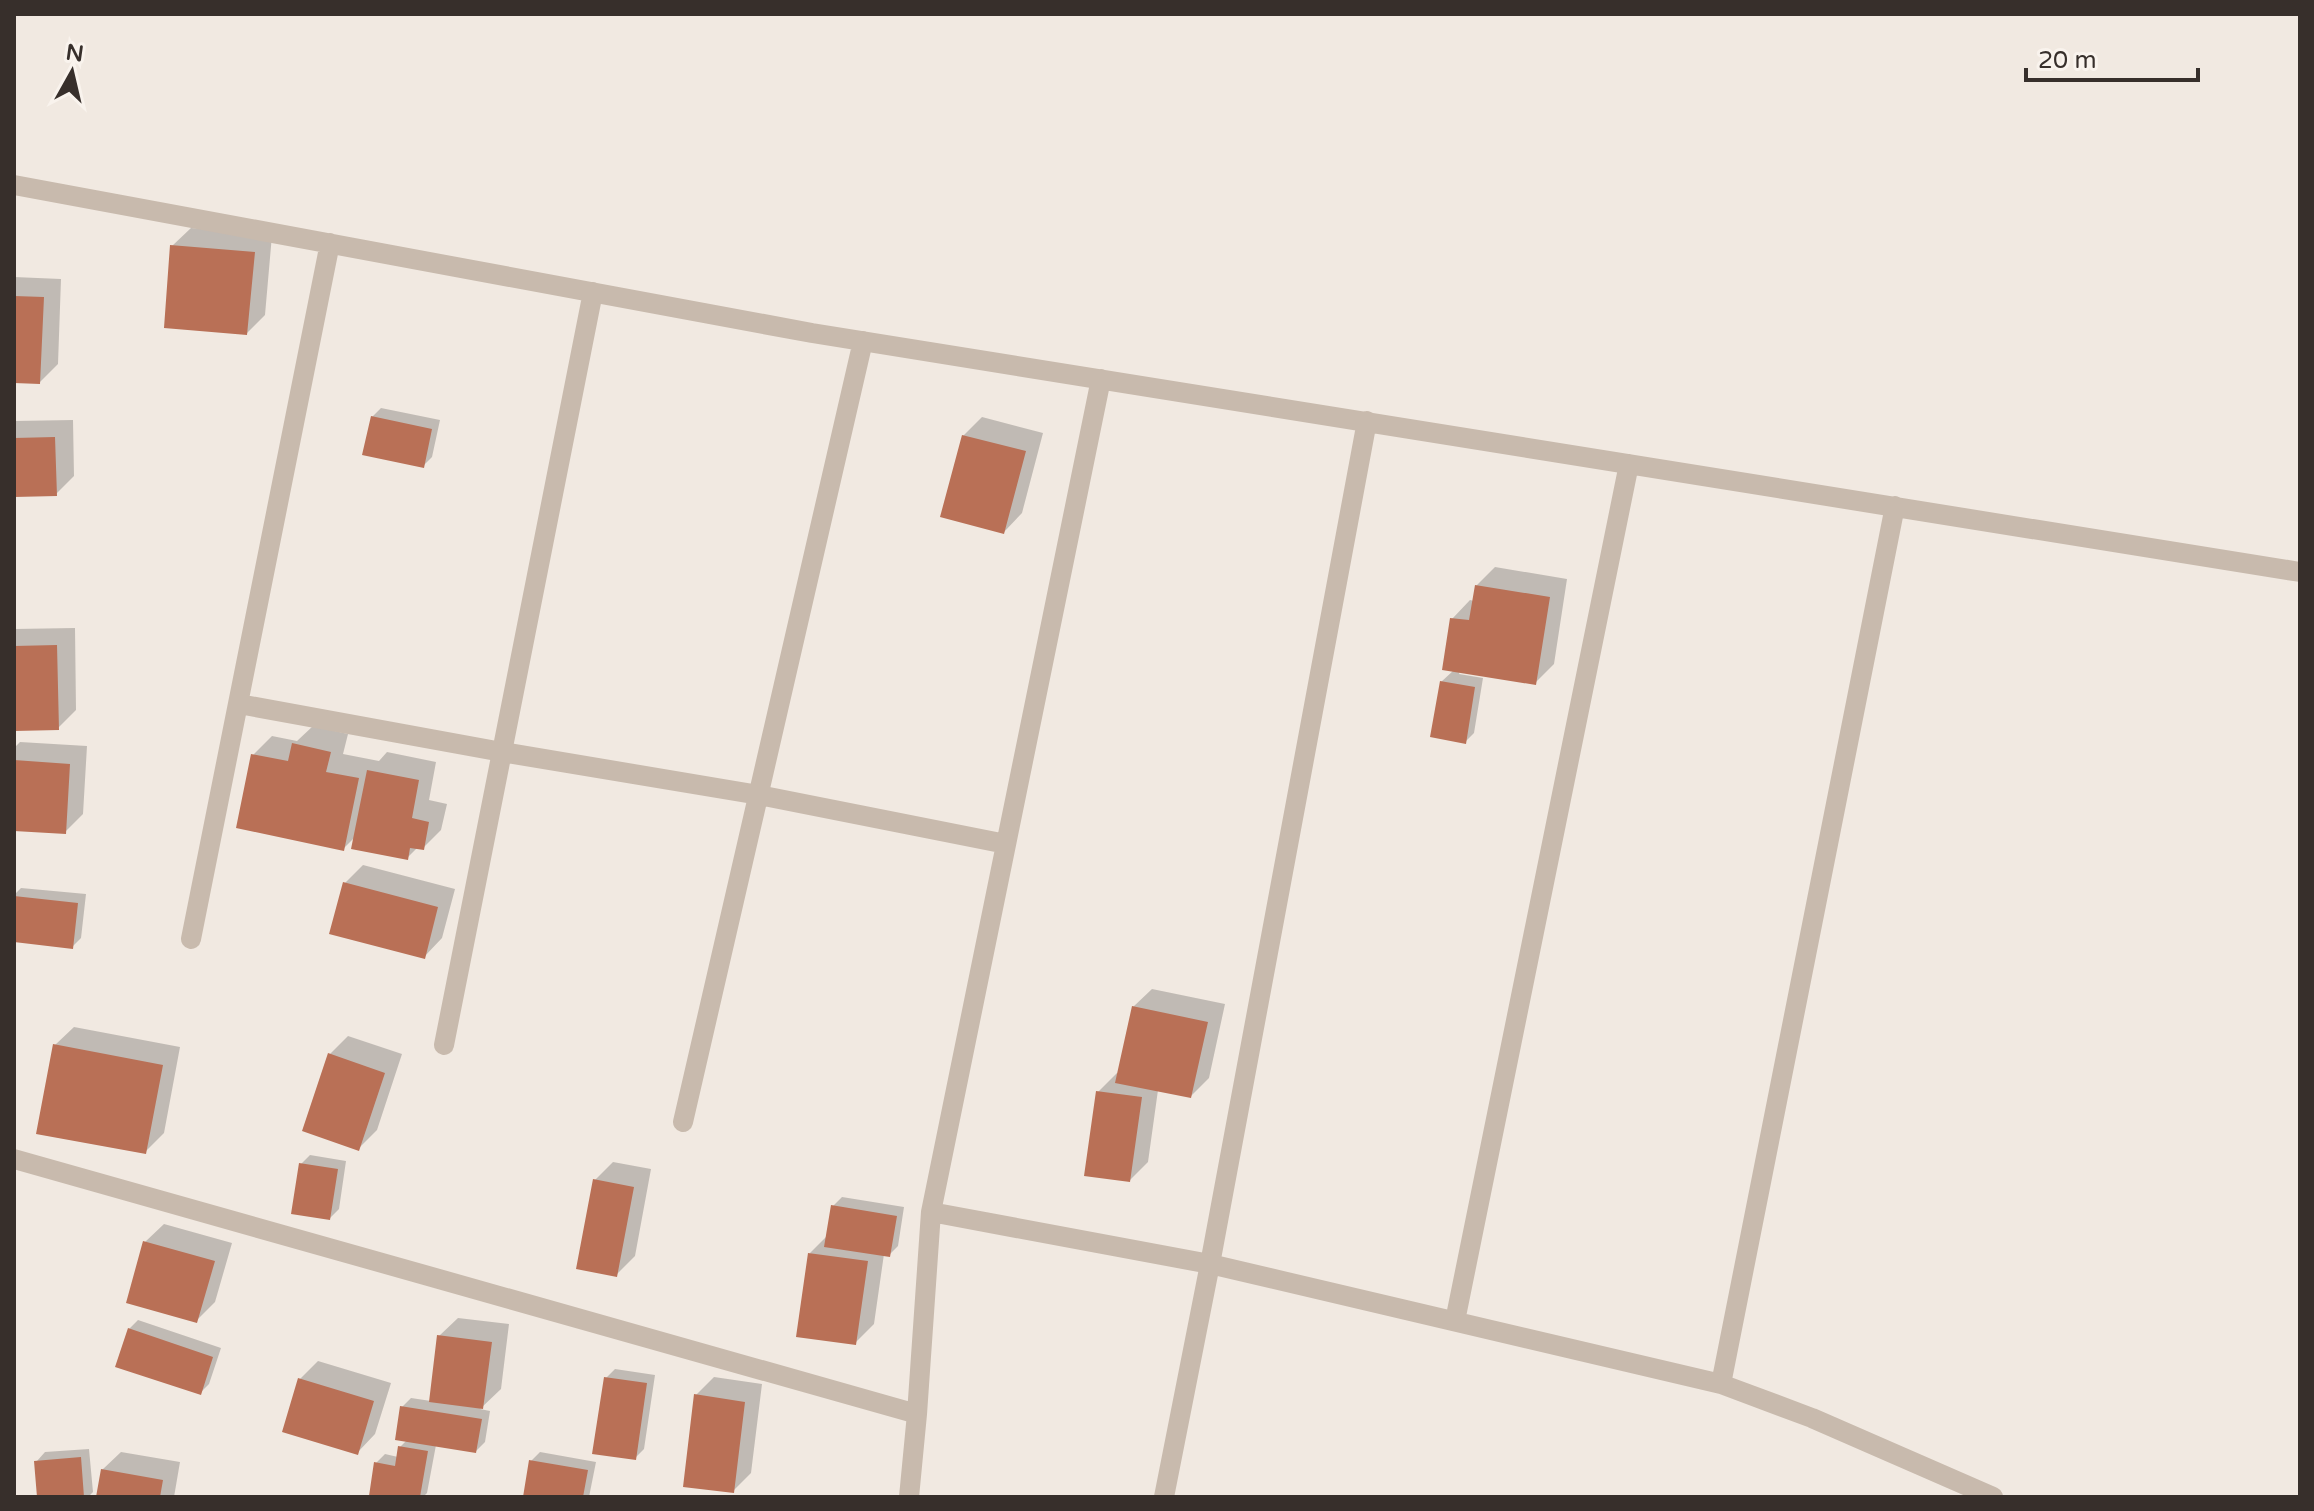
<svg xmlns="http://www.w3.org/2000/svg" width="2314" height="1511" font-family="'Varela Round',sans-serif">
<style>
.shadow{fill:#0003}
.building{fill:#b97056}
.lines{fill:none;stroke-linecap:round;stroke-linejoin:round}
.minor{stroke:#c8baad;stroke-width:20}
</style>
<rect width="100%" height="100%" fill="#f1e9e1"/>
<path class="shadow" d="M 191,228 L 272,235 L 265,315 L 247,333 L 172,246 Z
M 14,277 L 61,279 L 58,364 L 40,382 L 14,381 Z
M 381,408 L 440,420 L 432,457 L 423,466 L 372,417 Z
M 982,417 L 1043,433 L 1022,513 L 1004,532 L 963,436 Z
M 73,420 L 74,476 L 56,494 L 14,495 L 14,421 Z
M 1495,567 L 1567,579 L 1554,664 L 1535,683 L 1460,671 L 1459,674 L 1483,678 L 1474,733 L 1465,742 L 1441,682 L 1454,670 L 1452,619 L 1470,600 L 1474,601 L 1476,586 Z
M 75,628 L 76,710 L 58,728 L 14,729 L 14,629 Z
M 313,726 L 348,734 L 343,754 L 379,761 L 387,752 L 436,762 L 429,800 L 447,804 L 441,830 L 423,848 L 418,847 L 407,858 L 356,836 L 343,849 L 253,755 L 272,736 L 297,741 Z
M 20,742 L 87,746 L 83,814 L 65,832 L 14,829 L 14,748 Z
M 363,865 L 455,889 L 442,938 L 424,957 L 345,883 Z
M 21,888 L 86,894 L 81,938 L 72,947 L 14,940 L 14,895 Z
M 1152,989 L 1225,1004 L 1209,1078 L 1191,1096 L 1158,1090 L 1148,1162 L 1130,1180 L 1098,1092 L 1117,1073 L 1119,1074 L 1133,1007 Z
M 74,1027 L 180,1047 L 164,1133 L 145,1152 L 55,1045 Z
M 348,1036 L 402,1054 L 377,1130 L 358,1149 L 330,1054 Z
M 310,1155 L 346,1161 L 339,1209 L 330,1218 L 301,1164 Z
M 613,1162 L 651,1169 L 635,1256 L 616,1275 L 595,1180 Z
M 842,1197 L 904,1207 L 898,1246 L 889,1255 L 884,1254 L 874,1324 L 855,1343 L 810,1253 L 828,1235 L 833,1206 Z
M 164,1224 L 232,1243 L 215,1302 L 197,1320 L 145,1242 Z
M 458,1318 L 509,1324 L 501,1389 L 480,1409 L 490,1411 L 485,1442 L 476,1451 L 436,1445 L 427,1493 L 423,1497 L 388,1497 L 371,1494 L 376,1463 L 385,1454 L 398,1457 L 400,1447 L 407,1440 L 402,1407 L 411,1398 L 431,1401 L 439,1336 Z
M 138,1320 L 221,1348 L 209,1384 L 200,1393 L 129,1329 Z
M 318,1361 L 391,1383 L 375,1434 L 357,1453 L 300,1379 Z
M 615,1369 L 655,1375 L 644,1449 L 635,1458 L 606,1378 Z
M 714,1377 L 762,1384 L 751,1473 L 733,1491 L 696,1395 Z
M 89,1449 L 93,1492 L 88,1497 L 39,1497 L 37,1461 L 45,1452 Z
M 121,1452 L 180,1462 L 174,1497 L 98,1497 L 102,1470 Z
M 540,1452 L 596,1462 L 589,1497 L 525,1497 L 531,1461 Z"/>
<path class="building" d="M 170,245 L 255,252 L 247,335 L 164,328 Z
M 14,296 L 44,297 L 40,384 L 14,383 Z
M 371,416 L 432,429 L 424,468 L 362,455 Z
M 962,435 L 1026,451 L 1004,534 L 940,517 Z
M 55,437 L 57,496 L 14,497 L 14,438 Z
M 1475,585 L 1550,597 L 1536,685 L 1442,670 L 1450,618 L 1469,620 Z
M 57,645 L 59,730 L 14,731 L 14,646 Z
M 1440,681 L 1475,687 L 1466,744 L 1430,737 Z
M 292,743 L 331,752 L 326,772 L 359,778 L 344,851 L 236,828 L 251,754 L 288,761 Z
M 14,760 L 70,764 L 66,834 L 14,831 Z
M 367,770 L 419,780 L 412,818 L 429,822 L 424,850 L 410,848 L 408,860 L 351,849 Z
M 343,882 L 438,907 L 425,959 L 329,934 Z
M 14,896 L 78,903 L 73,949 L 14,942 Z
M 1132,1006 L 1208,1022 L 1191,1098 L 1115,1083 Z
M 53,1044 L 163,1065 L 146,1154 L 36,1134 Z
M 328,1053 L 385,1073 L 359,1151 L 302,1131 Z
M 1096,1091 L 1142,1097 L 1130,1182 L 1084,1176 Z
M 299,1163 L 338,1169 L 330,1220 L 291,1214 Z
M 593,1179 L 634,1187 L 617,1277 L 576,1269 Z
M 831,1205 L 897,1216 L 890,1257 L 824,1247 Z
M 143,1241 L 215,1261 L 197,1323 L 126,1303 Z
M 808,1253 L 868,1261 L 856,1345 L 796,1337 Z
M 128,1328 L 213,1357 L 201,1395 L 115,1367 Z
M 437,1335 L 492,1342 L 483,1409 L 429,1402 Z
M 604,1377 L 647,1383 L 636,1460 L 592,1454 Z
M 298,1378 L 374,1401 L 358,1455 L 282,1432 Z
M 694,1394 L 745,1402 L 734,1493 L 683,1487 Z
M 400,1406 L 482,1419 L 476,1453 L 395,1440 Z
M 398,1446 L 428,1451 L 420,1497 L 369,1496 L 374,1462 L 395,1466 Z
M 81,1457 L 84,1497 L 37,1497 L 34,1461 Z
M 529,1460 L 588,1470 L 583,1497 L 523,1497 Z
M 101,1469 L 163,1480 L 160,1497 L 96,1497 Z"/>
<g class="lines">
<path class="minor" d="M 14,185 L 812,333 L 2300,572
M 239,704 L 502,752 L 759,795 L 1006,844
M 191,939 L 330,243
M 444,1045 L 593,292
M 683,1122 L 863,341
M 14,1159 L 917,1414
M 931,1212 L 1210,1264 L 1721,1384 L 1812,1418 L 1993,1497
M 1455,1321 L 1629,464
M 1721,1384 L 1895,506
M 909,1497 L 917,1414 L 931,1212 L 1101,379
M 1164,1497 L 1210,1264 L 1367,421"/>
</g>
<rect width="2314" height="1511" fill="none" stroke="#372f2b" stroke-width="32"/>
<g transform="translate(72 72) rotate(8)" stroke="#f9f3ed" stroke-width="6" paint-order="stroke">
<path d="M0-6L14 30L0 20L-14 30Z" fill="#372f2b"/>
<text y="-12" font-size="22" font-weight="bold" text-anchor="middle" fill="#372f2b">N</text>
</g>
<path d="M2026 68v12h172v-12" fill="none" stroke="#372f2b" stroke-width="4"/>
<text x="2038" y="68" font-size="24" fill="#372f2b" stroke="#f9f3ed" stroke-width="6" paint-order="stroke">20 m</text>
</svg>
